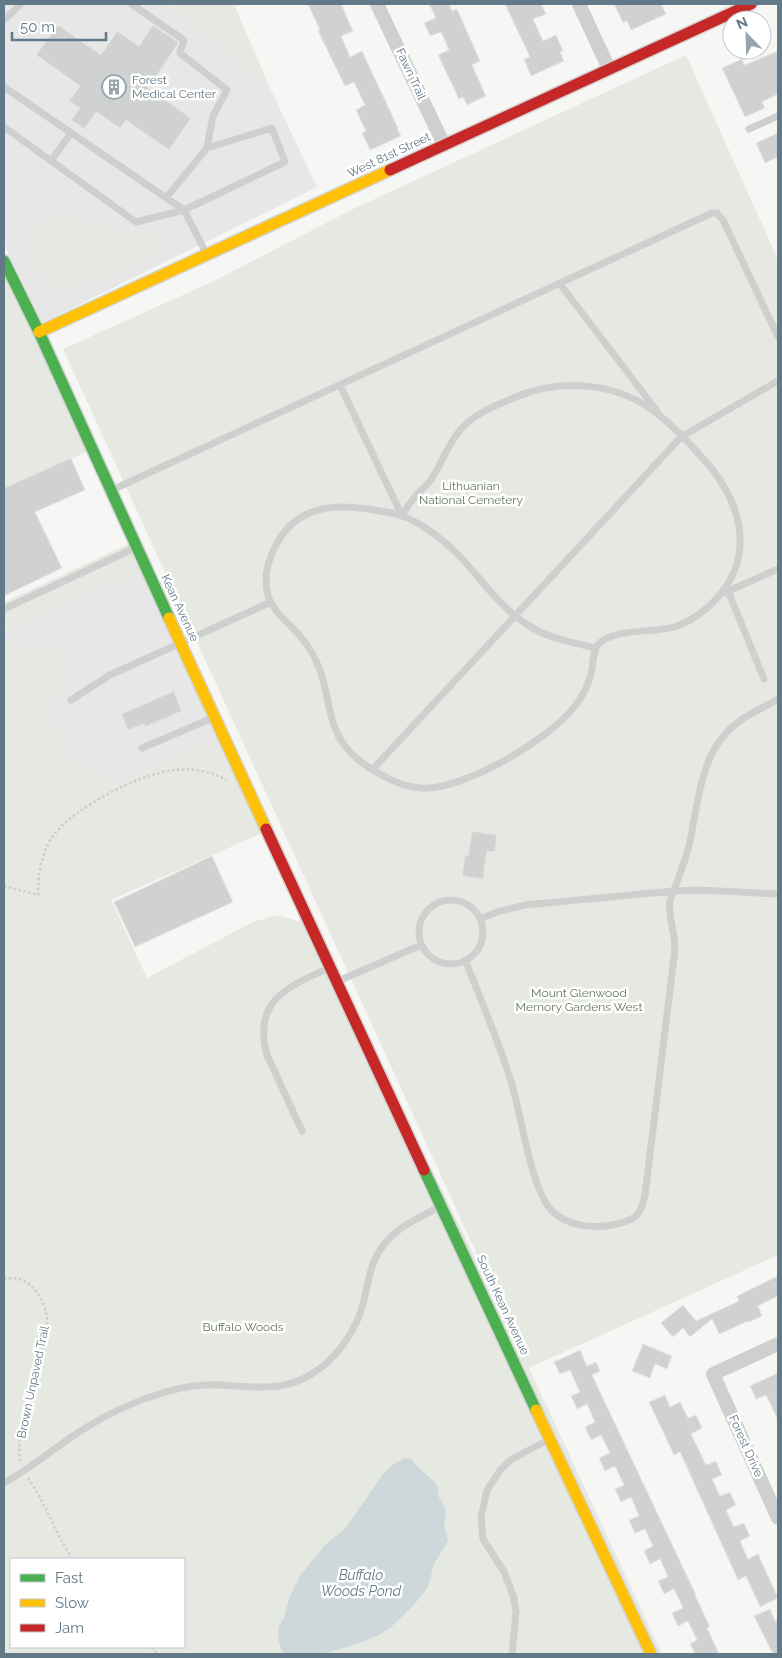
<svg xmlns="http://www.w3.org/2000/svg" width="782" height="1658" font-family="Raleway,sans-serif">
<style>
.built{fill:#e6e7e6}
.green{fill:#e6e9e2;fill-rule:evenodd}
.water{fill:#ced7d9}
.building{fill:#d0d2d2;stroke:#e5e5e4}
.lines{fill:none;stroke-linecap:round;stroke-linejoin:round}
.fast-casing{stroke:#d2d4d4;stroke-width:14}
.slow-casing{stroke:#d2d4d4;stroke-width:14}
.jam-casing{stroke:#d2d4d4;stroke-width:14}
.path{stroke:#cccdce;stroke-width:2.5;stroke-dasharray:2.5 2.5;stroke-linecap:butt}
.lane{stroke:#cecfcf;stroke-width:7}
.street{stroke:#cecfcf;stroke-width:14}
.fast{stroke:#4caf50;stroke-width:11}
.slow{stroke:#ffc107;stroke-width:11}
.jam{stroke:#c62828;stroke-width:11}
.labels{text-anchor:middle;dominant-baseline:central;stroke-width:5;stroke-linejoin:round;paint-order:stroke}
.street-label{font-size:12px;fill:#637987;stroke:#fff}
.poi-label{font-size:12px;fill:#637987;stroke:#fff;text-anchor:start}
.park-label{font-size:12px;fill:#65785e;stroke:#fff}
.water-label{font-size:14px;font-style:italic;fill:#5f7b83;stroke:#fff}
</style>
<rect width="100%" height="100%" fill="#f6f6f4"/>
<path class="built" d="M 4,4 L 165,4 L 233,56 L 271,90 L 317,187 L 42,323 L 4,244 Z
M 145,568 L 223,736 L 73,805 L 4,656 L 4,633 Z"/>
<path class="green" d="M 165,4 L 234,4 L 271,90 L 233,56 Z
M 686,55 L 778,260 L 778,1255 L 529,1368 L 662,1654 L 4,1654 L 4,640 L 30,648 L 55,643 L 67,665 L 58,693 L 46,715 L 67,753 L 96,779 L 120,783 L 223,736 L 267,831 L 111,900 L 147,978 L 253,922 L 277,915 L 295,920 L 296,922 L 307,917 L 304,911 L 517,1342 L 63,349 L 214,281 L 353,209 ZM 11,1559 L 184,1559 L 184,1647 L 11,1647 Z
M 60,216 L 104,226 L 130,238 L 157,231 L 166,253 L 131,264 L 84,284 L 49,284 L 26,255 L 31,225 Z
M 4,262 L 91,450 L 4,490 Z
M 133,542 L 145,568 L 4,633 L 4,602 Z"/>
<path class="water" d="M 404,1458 L 411,1459 C 419,1470 430,1476 438,1486 C 436,1502 446,1501 446,1513 C 446,1517 444,1521 444,1525 C 445,1530 447,1536 448,1541 L 434,1564 L 428,1587 L 413,1606 L 391,1627 L 377,1636 L 359,1643 L 323,1654 L 283,1654 L 278,1639 L 279,1626 L 284,1618 L 289,1599 L 299,1577 L 326,1544 L 345,1529 L 383,1474 L 391,1466 Z"/>
<path class="building" d="M 308,4 L 341,4 L 353,31 L 341,36 L 350,57 L 362,51 L 398,128 L 397,128 L 401,136 L 370,150 L 362,133 L 366,131 L 356,110 L 365,105 L 354,82 L 345,86 L 318,31 L 320,30 Z
M 429,4 L 449,4 L 452,11 L 457,9 L 480,61 L 472,65 L 486,96 L 467,105 L 463,97 L 459,99 L 438,55 L 449,50 L 441,32 L 430,36 L 424,23 L 436,18 Z
M 505,4 L 541,4 L 546,14 L 533,19 L 543,41 L 556,35 L 563,51 L 560,52 L 564,61 L 531,76 L 524,59 L 530,57 Z
M 614,4 L 661,4 L 666,14 L 631,30 L 627,21 L 623,23 Z
M 58,25 L 101,55 L 117,31 L 139,46 L 153,25 L 178,42 L 176,47 L 148,88 L 191,118 L 169,150 L 126,120 L 120,128 L 96,112 L 84,129 L 71,120 L 80,108 L 69,101 L 80,86 L 36,55 Z
M 778,51 L 778,94 L 762,102 L 765,108 L 745,117 L 722,68 L 742,59 L 744,65 Z
M 778,133 L 778,157 L 765,163 L 756,143 Z
M 71,458 L 85,490 L 35,512 L 62,568 L 4,596 L 4,488 Z
M 174,691 L 182,711 L 145,727 L 144,724 L 128,730 L 121,714 Z
M 472,831 L 497,835 L 495,852 L 487,851 L 483,879 L 462,876 L 465,855 L 468,856 Z
M 212,856 L 233,902 L 135,947 L 114,902 Z
M 778,1276 L 778,1296 L 758,1306 L 762,1316 L 749,1322 L 748,1321 L 719,1334 L 712,1319 L 690,1337 L 683,1328 L 673,1337 L 661,1323 L 683,1305 L 696,1321 L 739,1301 L 737,1296 Z
M 643,1344 L 672,1356 L 667,1369 L 655,1364 L 650,1378 L 632,1371 Z
M 580,1350 L 587,1366 L 596,1362 L 600,1371 L 592,1375 L 696,1595 L 695,1595 L 710,1627 L 707,1628 L 719,1654 L 695,1654 L 690,1644 L 697,1640 L 688,1621 L 678,1626 L 672,1613 L 683,1608 L 674,1589 L 664,1594 L 658,1581 L 668,1577 L 660,1559 L 650,1564 L 644,1551 L 653,1546 L 645,1529 L 635,1533 L 629,1520 L 639,1516 L 631,1497 L 621,1502 L 615,1489 L 624,1485 L 615,1466 L 605,1471 L 599,1458 L 610,1453 L 601,1435 L 591,1440 L 585,1427 L 595,1422 L 587,1404 L 577,1409 L 571,1396 L 580,1392 L 570,1370 L 560,1374 L 554,1362 Z
M 778,1373 L 778,1420 L 766,1395 L 756,1399 L 750,1386 Z
M 665,1395 L 670,1407 L 680,1402 L 688,1418 L 696,1415 L 702,1428 L 691,1434 L 706,1465 L 716,1461 L 722,1475 L 712,1479 L 720,1496 L 730,1492 L 736,1505 L 726,1510 L 734,1527 L 744,1523 L 750,1536 L 740,1541 L 748,1559 L 758,1554 L 778,1598 L 760,1607 L 746,1576 L 738,1580 L 680,1452 L 674,1455 L 649,1402 Z
M 770,1609 L 775,1621 L 778,1620 L 778,1654 L 773,1654 L 754,1616 Z"/>
<g class="lines">
<g class="fast-casing">
<path id="fast" d="M 4,261 L 39,332 L 169,618
M 424,1170 L 536,1410"/>
</g>
<g class="slow-casing">
<path id="slow" d="M 39,332 L 390,170
M 169,618 L 266,829
M 536,1410 L 651,1654"/>
</g>
<g class="jam-casing">
<path id="jam" d="M 390,170 L 751,4
M 266,829 L 424,1170"/>
</g>
<path class="path" d="M 4,886 L 38,895 C 38,875 41,853 53,836 C 73,808 139,774 174,770 C 190,768 212,771 226,780
M 4,1279 C 32,1272 50,1305 47,1329 C 45,1345 39,1360 35,1374 C 26,1402 17,1433 20,1462
M 28,1478 C 46,1503 55,1534 73,1559
M 152,1647 L 157,1654"/>
<path class="lane" d="M 131,4 L 184,40 L 180,53 L 227,90 L 213,116 L 207,148
M 4,20 L 21,4
M 4,87 L 184,210
M 4,127 L 136,222 L 184,210
M 749,129 L 778,116
M 51,161 L 71,133
M 166,198 L 207,148 L 272,128 L 285,162 L 184,210 L 206,253
M 560,284 L 657,411
M 340,385 L 402,516
M 112,490 L 712,213 L 717,213 L 723,220 L 778,337
M 402,516 C 406,509 410,502 416,496 C 421,490 428,485 432,478 C 444,460 450,438 467,423 C 481,411 499,404 516,397 C 558,379 610,382 648,407 C 669,421 696,450 712,469 C 740,505 752,549 725,588 C 712,606 695,620 674,627 C 654,633 610,628 597,646 C 593,653 593,663 592,670 C 589,683 583,696 575,706 C 550,739 463,791 421,788 C 397,787 359,765 345,746 C 328,725 329,694 320,670 C 316,660 311,649 304,641 C 290,622 266,610 266,582 C 266,557 282,526 305,515 C 325,505 347,506 368,509 C 379,511 390,512 400,515 C 423,523 449,544 465,562 C 485,584 502,609 528,625 C 549,639 572,642 596,648
M 728,591 L 764,679
M 724,593 L 778,569
M 4,609 L 137,547
M 71,700 L 110,675 L 271,602
M 142,748 L 215,717
M 373,769 L 681,437 L 778,381
M419 932a32 32 0 1 1 64 0a32 32 0 1 1-64 0Z
M 480,919 L 497,912 L 525,905 L 674,891 L 699,890 L 778,894
M 465,960 C 481,999 497,1038 510,1078 C 521,1110 530,1189 552,1211 C 568,1227 595,1229 617,1224 C 636,1220 641,1214 645,1195 L 675,949 C 675,932 668,917 670,901 C 676,884 683,867 688,850 C 697,813 699,760 727,732 C 741,717 761,709 778,699
M 336,982 L 421,945
M 302,1131 L 267,1055 C 252,1001 287,987 329,968
M 4,1483 C 31,1468 53,1449 79,1432 C 105,1415 135,1401 165,1392 C 183,1387 202,1384 221,1385 C 257,1387 288,1393 319,1369 C 339,1355 357,1328 363,1304 C 368,1286 369,1266 380,1250 C 394,1228 418,1218 441,1206
M 512,1654 L 516,1612 L 514,1598 L 504,1572 L 483,1539 L 481,1517 L 487,1490 L 501,1469 L 512,1459 L 550,1439"/>
<path class="street" d="M 377,4 L 444,145
M 579,4 L 609,69
M 778,1344 L 713,1374 L 778,1518"/>
<use href="#fast" class="fast"/>
<use href="#slow" class="slow"/>
<use href="#jam" class="jam"/>
</g>
<defs>
<g id="building-ring" transform="scale(1.25)"><circle r="9.5" fill="#fff" stroke="#96a5ad" stroke-width="1.5"/><path d="M-4-6H4V6H1V3H-1V6H-4ZM-2.5-4.3h1.7v1.8h-1.7ZM.8-4.3h1.7v1.8H.8ZM-2.5-1h1.7V.8h-1.7ZM.8-1h1.7V.8H.8Z" fill="#96a5ad"/></g>
</defs>
<g fill-rule="evenodd">
<use href="#building-ring" x="114" y="87"/>
</g>
<g class="labels">
<g class="street-label">
<text transform="translate(411 74) rotate(65)">Fawn Trail</text>
<text transform="translate(389 155) rotate(-25)">West 81st Street</text>
<text transform="translate(180 608) rotate(65)">Kean Avenue</text>
<text transform="translate(503 1305) rotate(65)">South Kean Avenue</text>
<text transform="translate(33 1382) rotate(-78)">Brown Unpaved Trail</text>
<text transform="translate(746 1446) rotate(66)">Forest Drive</text>
</g>
<g class="poi-label">
<text x="132" y="80">Forest<tspan x="132" dy="14">Medical Center</tspan></text>
</g>
<g class="park-label">
<text x="471" y="486">Lithuanian<tspan x="471" dy="14">National Cemetery</tspan></text>
<text x="579" y="993">Mount Glenwood<tspan x="579" dy="14">Memory Gardens West</tspan></text>
<text x="243" y="1327">Buffalo Woods</text>
</g>
<g class="water-label">
<text x="361" y="1575">Buffalo<tspan x="361" dy="16">Woods Pond</tspan></text>
</g>
</g>
<rect width="782" height="1658" fill="none" stroke="#637987" stroke-width="10"/>
<rect x="10" y="1558" width="175" height="90" fill="#ffffff" stroke="#c1c9cf"/>
<rect x="20" y="1574" width="25" height="8" fill="#4caf50" stroke="#c1c9cf"/>
<text x="55" y="1583" font-size="15" fill="#637987">Fast</text>
<rect x="20" y="1599" width="25" height="8" fill="#ffc107" stroke="#c1c9cf"/>
<text x="55" y="1608" font-size="15" fill="#637987">Slow</text>
<rect x="20" y="1624" width="25" height="8" fill="#c62828" stroke="#c1c9cf"/>
<text x="55" y="1633" font-size="15" fill="#637987">Jam</text>
<g transform="translate(747 35) rotate(337)"><circle r="24" fill="#ffffff" stroke="#c1c9cf"/>
<path d="M0-4L9 19L0 12L-9 19Z" fill="#96a5ad"/>
<text y="-8" font-size="14" font-weight="bold" text-anchor="middle" fill="#637987">N</text>
</g>
<path d="M12 32v8h94v-8" fill="none" stroke="#637987" stroke-width="2.5"/>
<text x="20" y="32" font-size="15" fill="#637987" stroke="#ffffff" stroke-width="4" paint-order="stroke">50 m</text>
</svg>
